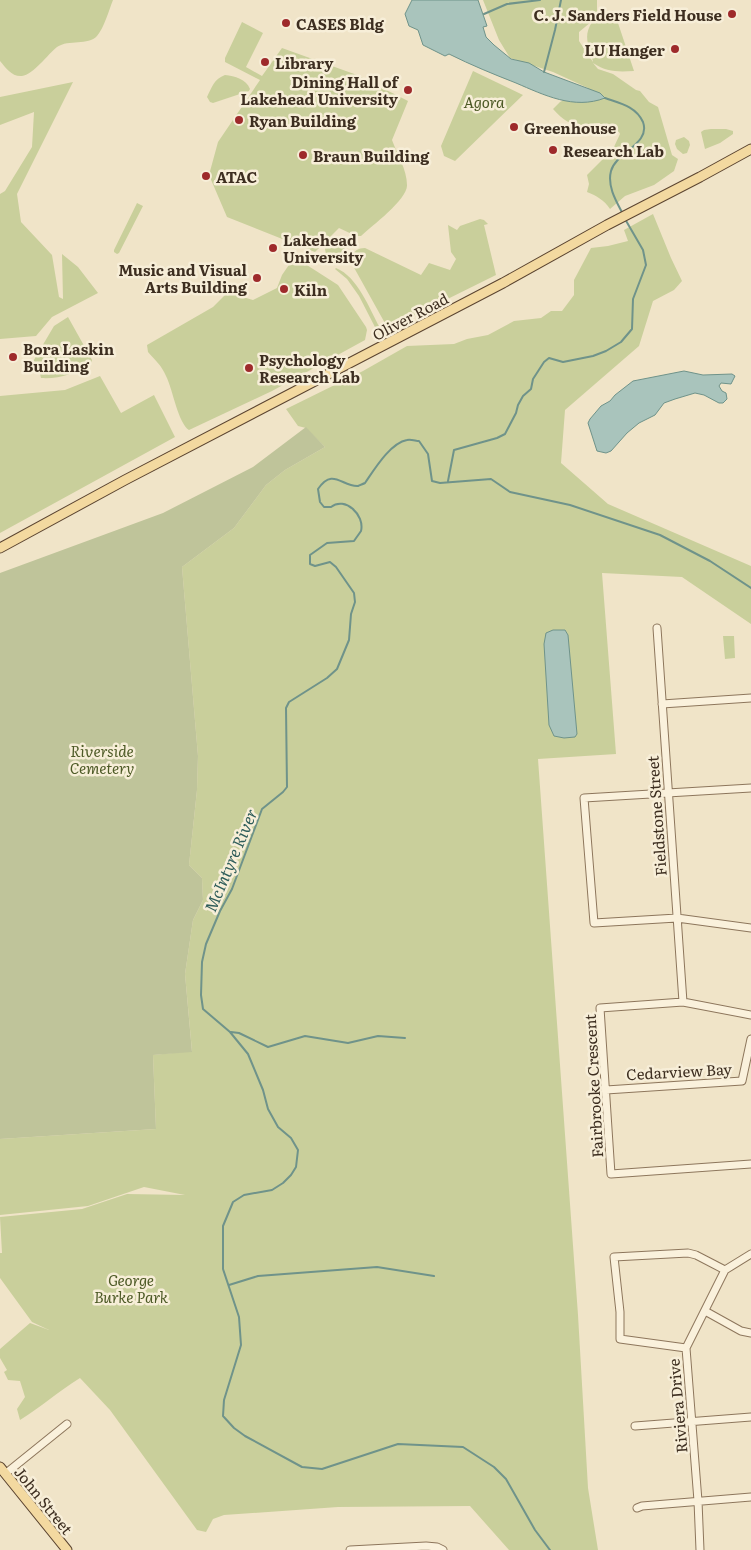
<svg xmlns="http://www.w3.org/2000/svg" width="751" height="1550" font-family="Literata,serif">
<style>
.green{fill:#c9cf9b}
.cemetery{fill:#bfc49a}
.water{fill:#a9c4bc;stroke:#6f938a}
.lines{fill:none;stroke-linecap:round;stroke-linejoin:round}
.stream{stroke:#6f938a;stroke-width:2}
.minor-casing{stroke:#8d765c;stroke-width:9}
.major-casing{stroke:#5b4430;stroke-width:11}
.minor{stroke:#faf1dc;stroke-width:7}
.major{stroke:#f3d9a0;stroke-width:9}
.poi-dot{fill:#9e2a2b;stroke:#f7eed8;stroke-width:2}
.labels{text-anchor:middle;dominant-baseline:central;stroke-width:5;stroke-linejoin:round;paint-order:stroke}
.poi-label{font-size:15px;font-weight:bold;fill:#3d2e20;stroke:#f7eed8;text-anchor:start}
.park-label{font-size:15px;font-style:italic;fill:#4d5a26;stroke:#f7eed8}
.street-label{font-size:15px;fill:#3d2e20;stroke:#f7eed8}
.water-label{font-size:16px;font-style:italic;fill:#2f5d5a;stroke:#f7eed8}
</style>
<rect width="100%" height="100%" fill="#f0e4c8"/>
<path class="green" d="M 0,0 L 113,0 C 109,10 104,28 97,36 C 88,46 69,39 57,47 C 48,54 33,75 22,76 C 12,77 6,68 0,61 Z
M 483,0 L 597,0 L 597,17 L 579,32 L 579,41 L 593,62 C 590,46 582,38 592,22 L 600,21 L 605,12 L 614,11 L 634,71 C 617,72 607,72 593,63 L 598,69 L 613,74 L 636,90 L 640,91 L 649,102 L 658,107 L 672,155 L 678,159 L 674,171 L 654,185 L 625,196 L 610,209 C 604,200 597,196 587,192 L 589,184 L 587,175 L 613,149 L 620,134 L 619,132 L 614,131 L 599,123 C 577,127 568,126 553,109 L 560,102 L 588,88 L 553,72 L 510,58 L 499,40 Z
M 242,22 L 263,33 L 246,67 L 262,76 L 282,48 L 357,75 L 408,101 L 392,140 C 397,154 407,170 407,185 C 408,199 372,226 361,236 L 356,236 L 339,228 L 315,252 L 227,217 L 209,175 L 218,142 L 260,80 L 225,62 L 225,58 Z
M 473,71 L 523,95 L 455,161 L 444,156 L 441,146 Z
M 225,75 C 235,76 246,79 250,89 L 249,91 L 213,103 L 210,102 L 207,97 C 212,87 214,79 225,75 Z
M 73,82 L 17,194 L 21,222 L 52,255 L 59,297 L 63,299 L 62,254 L 78,267 L 98,293 L 52,317 L 36,336 L 0,339 L 0,194 L 5,191 L 32,147 L 34,112 L 0,125 L 0,97 Z
M 711,129 L 726,129 L 733,131 L 733,134 L 720,143 L 705,149 L 701,132 L 704,130 Z
M 684,137 L 689,141 L 690,145 L 687,153 L 683,154 L 677,149 L 675,144 L 676,140 Z
M 137,203 L 143,206 L 119,253 L 117,254 L 114,252 L 114,250 Z
M 653,214 L 671,258 L 682,281 L 674,290 L 653,301 L 639,346 L 565,410 L 561,463 L 608,504 L 751,566 L 751,624 L 682,577 L 602,573 L 616,754 L 538,759 L 578,1315 L 588,1488 L 598,1550 L 509,1550 L 470,1506 L 338,1507 L 224,1515 L 213,1519 L 206,1532 L 197,1530 L 110,1410 L 80,1378 C 59,1391 41,1407 20,1420 L 17,1409 L 25,1397 L 20,1381 L 8,1380 L 4,1372 L 7,1370 L 0,1358 L 0,1349 L 30,1323 L 49,1330 L 32,1322 L 0,1278 L 0,1253 L 2,1253 L 0,1217 L 82,1209 L 127,1194 L 185,1195 L 144,1187 L 88,1206 L 0,1215 L 0,1139 L 156,1129 L 153,1055 L 192,1051 L 185,974 L 193,920 L 203,900 L 202,878 L 189,865 L 197,790 L 198,756 L 182,567 L 234,528 L 266,485 L 285,470 L 325,447 L 306,428 L 298,426 L 286,409 L 363,371 L 407,346 L 454,344 L 467,339 L 488,335 L 514,321 L 541,318 L 551,311 L 562,311 L 574,295 L 574,280 L 591,248 L 608,246 L 628,241 L 624,230 Z
M 480,219 L 484,220 L 488,224 L 484,225 L 496,275 L 391,327 L 386,325 L 352,264 C 351,254 355,248 365,248 L 421,275 L 429,263 L 450,270 L 456,259 L 451,252 L 448,225 L 457,230 L 460,226 Z
M325 249a10 10 0 1 1 20 0a10 10 0 1 1-20 0Z
M 293,259 L 299,260 L 338,285 L 366,327 L 367,330 L 365,340 L 272,391 L 189,430 C 178,423 173,390 166,376 C 162,366 155,360 148,352 L 147,345 L 213,307 L 226,294 L 229,293 L 253,300 L 277,288 L 282,275 Z
M 336,268 C 358,277 369,308 380,328 L 380,331 L 377,331 L 359,296 L 347,279 L 335,269 Z
M 68,317 L 92,360 L 91,364 C 74,374 60,379 41,378 L 39,370 L 28,370 L 54,326 Z
M 100,376 L 121,413 L 154,395 L 175,437 L 0,533 L 0,396 L 65,390 Z
M 723,636 L 734,636 L 735,658 L 725,659 Z"/>
<path class="cemetery" d="M 306,427 L 325,447 L 285,470 L 266,485 L 234,528 L 182,567 L 198,756 L 197,790 L 189,865 L 202,878 L 203,900 L 193,920 L 185,974 L 192,1052 L 153,1055 L 156,1129 L 0,1139 L 0,573 L 163,513 L 253,467 Z"/>
<path class="water" d="M 412,0 L 478,0 L 487,26 L 483,27 L 486,37 L 494,45 L 511,59 L 529,63 L 544,72 L 600,93 L 605,98 C 574,110 544,95 516,83 C 493,74 471,65 449,54 L 445,56 L 423,45 L 418,30 L 409,26 L 405,14 Z
M 684,371 L 703,375 L 732,374 L 735,376 L 731,384 L 721,383 L 719,386 L 722,391 L 726,393 L 727,399 L 723,403 L 719,403 L 704,395 L 695,393 L 675,399 L 664,403 L 655,415 L 639,423 L 627,433 L 611,451 L 606,453 L 597,451 L 588,423 L 590,419 L 601,406 L 610,401 L 615,395 L 633,381 Z
M 553,630 L 565,630 L 568,635 L 577,734 L 575,737 L 564,738 L 554,736 L 549,725 L 544,644 L 546,633 Z"/>
<g class="lines">
<path class="stream" d="M 484,14 L 507,4 L 540,0
M 544,72 L 555,30 L 561,0
M 605,98 C 619,103 636,106 643,122 C 651,144 616,152 611,171 C 607,186 616,201 623,214
M 448,481 L 454,450 L 497,438 L 505,434 L 516,413 L 518,405 L 523,396 L 531,389 L 533,379 L 544,362 L 549,358 L 563,362 L 593,356 L 606,351 L 621,342 L 632,329 L 633,299 L 646,265 L 643,250 L 625,219
M 231,1032 L 239,1033 L 268,1047 L 305,1036 L 348,1043 L 378,1036 L 405,1038
M 229,1285 L 258,1276 L 377,1267 L 434,1276
M 550,1550 L 535,1530 L 506,1479 L 494,1467 L 463,1447 L 398,1444 L 322,1469 L 302,1467 L 245,1436 L 234,1428 L 223,1416 L 224,1400 L 241,1345 L 239,1317 L 223,1269 L 223,1226 L 233,1202 L 244,1195 L 272,1190 L 283,1183 L 291,1175 L 296,1167 L 298,1150 L 291,1138 L 278,1127 L 268,1109 L 263,1090 L 248,1054 L 230,1032 L 203,1009 L 201,995 L 202,962 L 206,944 L 220,911 L 232,889 L 262,809 L 283,792 L 287,787 L 286,708 L 289,702 L 327,678 L 337,669 L 349,640 L 351,614 L 355,602 L 354,593 L 336,567 L 330,562 L 315,566 L 310,564 L 310,555 L 327,543 L 354,541 C 356,538 359,534 361,531 C 365,515 345,496 331,507 L 324,507 L 320,502 L 318,489 C 333,467 342,487 358,486 C 360,485 363,484 365,483 C 374,470 390,443 407,440 C 411,439 416,441 419,441 L 428,454 L 432,481 L 440,483 L 491,479 L 510,492 L 570,505 L 660,535 L 710,561 L 751,588"/>
<g class="minor-casing">
<path id="minor" d="M 657,628 L 683,1002
M 662,704 L 751,698
M 751,788 L 584,798 L 594,923 L 677,918 L 751,928
M 751,1015 L 683,1002 L 600,1008 L 611,1174 L 751,1164
M 606,1090 L 742,1081 L 751,1039
M 705,1311 L 741,1331 L 751,1333
M 686,1348 L 620,1339 L 620,1312 L 614,1257 L 688,1253 L 696,1255 L 725,1270
M 635,1426 L 751,1417
M 5,1474 L 67,1424
M 637,1508 L 642,1506 L 751,1497
M 350,1550 L 426,1546 L 437,1547 L 443,1550
M 700,1550 L 698,1501 L 686,1348 L 725,1270 L 751,1254"/>
</g>
<g class="major-casing">
<path id="major" d="M 0,548 L 125,480 L 503,283 L 607,225 L 700,177 L 751,149
M 0,1467 L 67,1550"/>
</g>
<use href="#minor" class="minor"/>
<use href="#major" class="major"/>
</g>
<g class="poi-dot">
<circle cx="732" cy="14" r="5"/>
<circle cx="286" cy="23" r="5"/>
<circle cx="675" cy="49" r="5"/>
<circle cx="265" cy="62" r="5"/>
<circle cx="408" cy="90" r="5"/>
<circle cx="239" cy="120" r="5"/>
<circle cx="514" cy="127" r="5"/>
<circle cx="553" cy="150" r="5"/>
<circle cx="303" cy="155" r="5"/>
<circle cx="206" cy="176" r="5"/>
<circle cx="273" cy="248" r="5"/>
<circle cx="257" cy="278" r="5"/>
<circle cx="284" cy="289" r="5"/>
<circle cx="13" cy="357" r="5"/>
<circle cx="249" cy="368" r="5"/>
</g>
<g class="labels">
<g class="poi-label">
<text x="722" y="14" text-anchor="end">C. J. Sanders Field House</text>
<text x="296" y="23">CASES Bldg</text>
<text x="665" y="49" text-anchor="end">LU Hanger</text>
<text x="275" y="62">Library</text>
<text x="398" y="81" text-anchor="end">Dining Hall of<tspan x="398" dy="17">Lakehead University</tspan></text>
<text x="249" y="120">Ryan Building</text>
<text x="524" y="127">Greenhouse</text>
<text x="563" y="150">Research Lab</text>
<text x="313" y="155">Braun Building</text>
<text x="216" y="176">ATAC</text>
<text x="283" y="239">Lakehead<tspan x="283" dy="17">University</tspan></text>
<text x="247" y="269" text-anchor="end">Music and Visual<tspan x="247" dy="17">Arts Building</tspan></text>
<text x="294" y="289">Kiln</text>
<text x="23" y="348">Bora Laskin<tspan x="23" dy="17">Building</tspan></text>
<text x="259" y="359">Psychology<tspan x="259" dy="17">Research Lab</tspan></text>
</g>
<g class="park-label">
<text x="484" y="101">Agora</text>
<text x="102" y="750">Riverside<tspan x="102" dy="17">Cemetery</tspan></text>
<text x="131" y="1279">George<tspan x="131" dy="17">Burke Park</tspan></text>
</g>
<g class="street-label">
<text transform="translate(410 316) rotate(-28)">Oliver Road</text>
<text transform="translate(656 816) rotate(-94)">Fieldstone Street</text>
<text transform="translate(679 1071) rotate(-3)">Cedarview Bay</text>
<text transform="translate(593 1086) rotate(-93)">Fairbrooke Crescent</text>
<text transform="translate(677 1406) rotate(-95)">Riviera Drive</text>
<text transform="translate(44 1500) rotate(51)">John Street</text>
</g>
<g class="water-label">
<text transform="translate(230 860) rotate(-67)">McIntyre River</text>
</g>
</g>
</svg>
